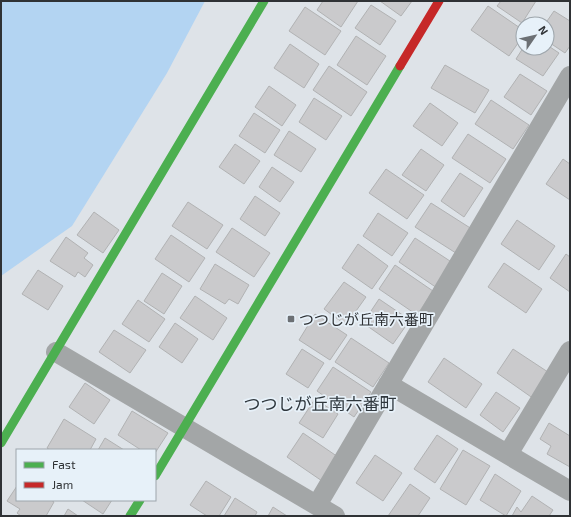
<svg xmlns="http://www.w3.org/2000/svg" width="571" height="517" font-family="'Exo 2','Noto Sans JP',sans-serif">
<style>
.green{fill:#b3d4f2}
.building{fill:#cacacc;stroke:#b1b2b3}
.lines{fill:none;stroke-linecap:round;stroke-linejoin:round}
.street{stroke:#a3a6a7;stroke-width:20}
.fast{stroke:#4caf50;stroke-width:9}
.jam{stroke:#c62828;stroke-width:9}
.poi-dot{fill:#6c7074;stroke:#e7f1f9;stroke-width:1.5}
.labels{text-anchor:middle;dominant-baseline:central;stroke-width:3.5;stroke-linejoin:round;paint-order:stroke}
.poi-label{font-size:15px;fill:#2f3235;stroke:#e7f1f9;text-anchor:start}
.quarter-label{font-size:17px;fill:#2f373d;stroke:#e7f1f9}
</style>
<rect width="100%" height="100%" fill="#dee3e8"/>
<path class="green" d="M 1,1 L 205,1 L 167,73 L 72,226 L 1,276 Z"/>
<path class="building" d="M 323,1 L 358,1 L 341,27 L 317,10 Z
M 380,1 L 412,1 L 401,16 Z
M 501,1 L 536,1 L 522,23 L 497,6 Z
M 371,5 L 396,21 L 380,45 L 355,28 Z
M 488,6 L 523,30 L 523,36 L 509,56 L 471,30 Z
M 305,7 L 341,31 L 325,55 L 289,31 Z
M 554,11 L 570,21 L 570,46 L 565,53 L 547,41 L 547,24 L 545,24 Z
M 356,36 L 386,56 L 367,85 L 337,65 Z
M 290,44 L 319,64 L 304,88 L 274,68 Z
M 547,45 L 559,53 L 543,76 L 516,59 L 523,48 L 547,48 Z
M 445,65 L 489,90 L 475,113 L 431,88 Z
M 329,66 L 367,92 L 351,116 L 313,90 Z
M 520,74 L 547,91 L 531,115 L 504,97 Z
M 269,86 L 296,105 L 282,126 L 255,107 Z
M 314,98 L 342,116 L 326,140 L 299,122 Z
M 491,100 L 529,125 L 513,149 L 475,124 Z
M 430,103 L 458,123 L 442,146 L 413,126 Z
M 254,113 L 280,130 L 265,153 L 239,136 Z
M 289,131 L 316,149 L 301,172 L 274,155 Z
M 468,134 L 506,159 L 490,183 L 452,158 Z
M 235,144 L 260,161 L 244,184 L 219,167 Z
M 421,149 L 444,165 L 426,191 L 402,175 Z
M 563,159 L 570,164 L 570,200 L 546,184 Z
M 272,167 L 294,182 L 280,202 L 259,187 Z
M 386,169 L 424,195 L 407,219 L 369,193 Z
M 460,173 L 483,188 L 464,217 L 441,201 Z
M 255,196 L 280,213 L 265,236 L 240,219 Z
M 188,202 L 223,225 L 207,249 L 172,226 Z
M 431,203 L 475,231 L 459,255 L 415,227 Z
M 94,212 L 119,230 L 103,253 L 77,235 Z
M 378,213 L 408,233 L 392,256 L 363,236 Z
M 517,220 L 555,246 L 539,270 L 501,244 Z
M 232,228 L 270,253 L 254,277 L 216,252 Z
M 171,235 L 205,258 L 189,282 L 155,259 Z
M 66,237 L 88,253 L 84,258 L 93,265 L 85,277 L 78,272 L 75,277 L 50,261 Z
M 415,238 L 453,263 L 437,288 L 399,262 Z
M 358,244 L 388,266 L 372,289 L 342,268 Z
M 566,254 L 570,257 L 570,292 L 550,278 Z
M 504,263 L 542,289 L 526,313 L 488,287 Z
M 215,264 L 249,285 L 238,304 L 229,299 L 225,304 L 200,289 Z
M 395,265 L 433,291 L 417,315 L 379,289 Z
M 38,270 L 63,286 L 48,310 L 22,294 Z
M 162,273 L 182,286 L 164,314 L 144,301 Z
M 344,282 L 366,297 L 346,325 L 324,309 Z
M 195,296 L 227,318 L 213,340 L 180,318 Z
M 379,299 L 410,320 L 393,344 L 363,323 Z
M 138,300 L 165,319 L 149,342 L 122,324 Z
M 315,314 L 347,335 L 330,360 L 299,340 Z
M 175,323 L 198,339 L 182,363 L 159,347 Z
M 114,330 L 146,350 L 130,373 L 99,352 Z
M 351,338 L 389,363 L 373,387 L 335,362 Z
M 302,349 L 324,363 L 308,388 L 286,374 Z
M 513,349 L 551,374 L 534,399 L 497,373 Z
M 444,358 L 482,384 L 466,408 L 428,382 Z
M 333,367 L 371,392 L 354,417 L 317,391 Z
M 85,383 L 110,400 L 94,424 L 69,407 Z
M 496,392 L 520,408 L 503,432 L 480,415 Z
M 315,399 L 338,414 L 323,438 L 299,423 Z
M 132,411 L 168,433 L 155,453 L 155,450 L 141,450 L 118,435 Z
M 64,419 L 96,439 L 90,450 L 50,450 L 47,448 Z
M 549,423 L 570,436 L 570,467 L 547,454 L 551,446 L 540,439 Z
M 303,433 L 341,459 L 325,483 L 287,457 Z
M 437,435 L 458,449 L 435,483 L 414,469 Z
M 105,438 L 124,450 L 98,450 Z
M 463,450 L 490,466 L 466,505 L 440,489 Z
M 375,455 L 402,473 L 383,501 L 356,483 Z
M 495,474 L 521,491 L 506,516 L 480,500 Z
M 206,481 L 231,497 L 219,516 L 207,516 L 190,505 Z
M 410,484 L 430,498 L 418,516 L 388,516 Z
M 17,486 L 17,500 L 51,500 L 54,502 L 46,516 L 21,516 L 17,513 L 20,509 L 7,501 Z
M 532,496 L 553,510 L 549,516 L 512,516 L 517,507 L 521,512 Z
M 235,498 L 257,512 L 255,516 L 224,516 Z
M 82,500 L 112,500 L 103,514 Z
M 273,507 L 287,516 L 268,516 Z
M 68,509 L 78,516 L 64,516 Z"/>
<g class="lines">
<path class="street" d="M 56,352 L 335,516
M 388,384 L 570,491
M 508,454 L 570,351
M 317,505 L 570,76"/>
<path class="fast" d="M 1,443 L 264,1
M 155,476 L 400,66
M 130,516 L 140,500"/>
<path class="jam" d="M 400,66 L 439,1"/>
</g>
<rect class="poi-dot" x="287" y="315" width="8" height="8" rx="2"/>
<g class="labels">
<g class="poi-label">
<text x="299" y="319">つつじが丘南六番町</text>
</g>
<g class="quarter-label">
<text x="320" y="403">つつじが丘南六番町</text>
</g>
</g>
<rect width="571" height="517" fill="none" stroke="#2f3235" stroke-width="4"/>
<rect x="16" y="449" width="140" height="52" fill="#e7f1f9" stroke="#9da5ab"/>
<rect x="24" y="462" width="20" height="6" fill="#4caf50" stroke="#9da5ab"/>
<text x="52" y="469" font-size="12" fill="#2f3235">Fast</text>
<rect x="24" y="482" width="20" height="6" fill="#c62828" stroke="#9da5ab"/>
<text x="52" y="489" font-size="12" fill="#2f3235">Jam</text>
<g transform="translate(535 36) rotate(56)"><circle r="19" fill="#e7f1f9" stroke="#9da5ab"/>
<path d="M0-3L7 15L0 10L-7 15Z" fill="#6c7074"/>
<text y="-6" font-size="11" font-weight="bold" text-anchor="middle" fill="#2f3235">N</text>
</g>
</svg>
